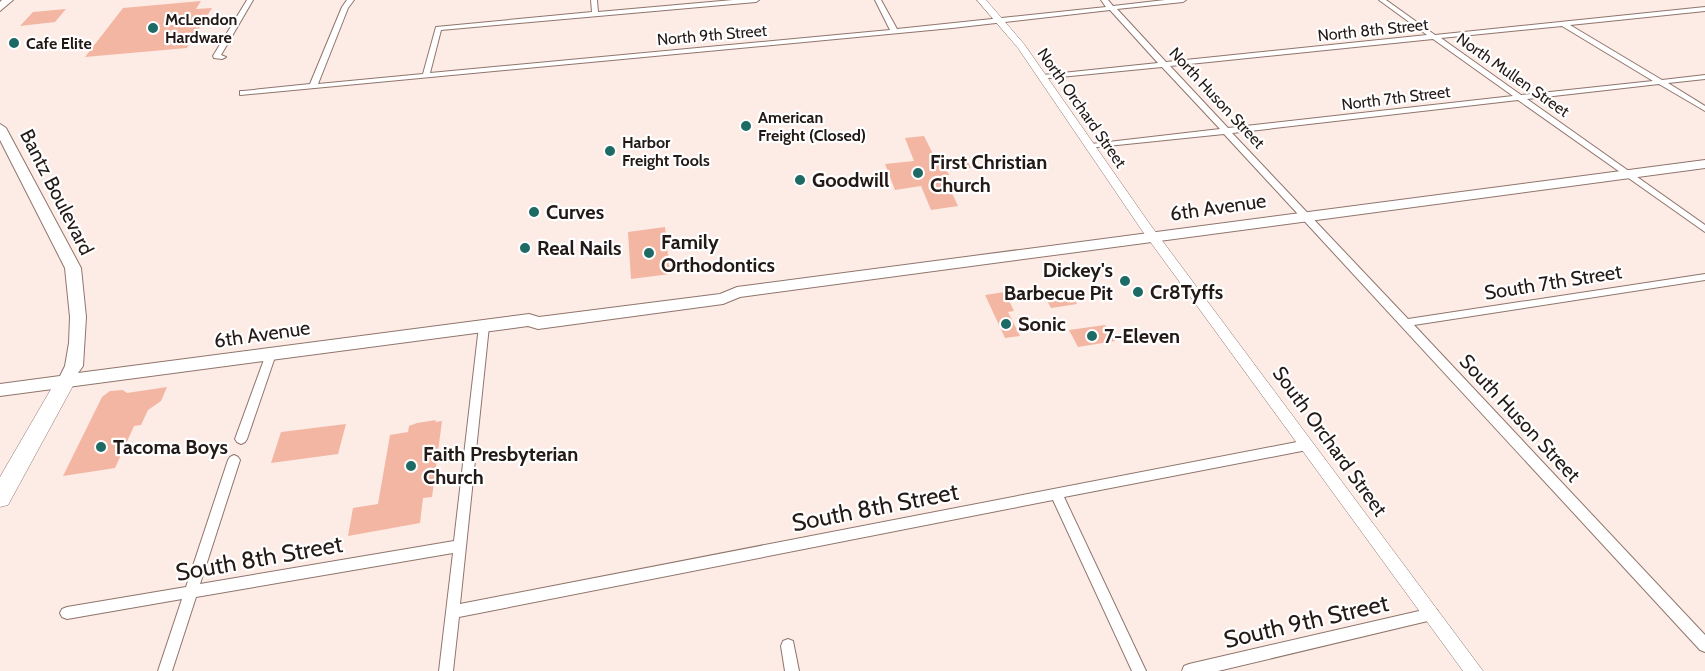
<svg xmlns="http://www.w3.org/2000/svg" width="1705" height="671" font-family="Cabin,sans-serif">
<style>
.building{fill:#f3b6a2}
.lines{fill:none;stroke-linecap:round;stroke-linejoin:round}
.minor-casing{stroke:#8f756c;stroke-width:2}
.tertiary-casing{stroke:#8f756c;stroke-width:1}
.primary-casing{stroke:#8f756c;stroke-width:2}
.motorway-casing{stroke:#8f756c;stroke-width:1}
.minor{fill:#fff;fill-rule:evenodd}
.tertiary{fill:#fff;fill-rule:evenodd}
.primary{fill:#fff;fill-rule:evenodd}
.motorway{fill:#fff;fill-rule:evenodd}
.poi-dot{fill:#1e6a65;stroke:#fff;stroke-width:2}
.labels{text-anchor:middle;dominant-baseline:central;stroke-width:4.5;stroke-linejoin:round;paint-order:stroke}
.far-poi-label{font-size:16px;font-weight:bold;fill:#231916;stroke:#fff;text-anchor:start}
.far-street-label{font-size:16px;fill:#231916;stroke:#fff}
.poi-label{font-size:20px;font-weight:bold;fill:#231916;stroke:#fff;text-anchor:start}
.street-label{font-size:20px;fill:#231916;stroke:#fff}
.near-street-label{font-size:24px;fill:#231916;stroke:#fff}
</style>
<rect width="100%" height="100%" fill="#fdebe5"/>
<path class="building" d="M 201,1 L 196,9 L 212,8 L 187,48 L 85,57 L 123,8 Z
M 66,9 L 55,22 L 20,26 L 33,12 Z
M 924,136 L 935,158 L 966,158 L 971,168 L 947,171 L 949,175 L 944,176 L 958,206 L 931,210 L 921,186 L 895,190 L 885,164 L 914,161 L 905,138 Z
M 665,227 L 670,274 L 631,279 L 628,232 Z
M 1005,292 L 1014,311 L 1008,312 L 1020,336 L 1005,338 L 985,295 Z
M 1070,292 L 1077,304 L 1051,308 L 1044,295 Z
M 1105,325 L 1115,341 L 1078,347 L 1069,330 Z
M 167,387 L 161,401 L 148,410 L 141,425 L 134,426 L 115,468 L 63,476 L 102,397 L 110,391 L 123,390 L 127,393 Z
M 436,420 L 435,422 L 442,421 L 432,497 L 423,498 L 420,523 L 348,536 L 353,508 L 378,504 L 390,435 L 408,432 L 409,426 L 417,423 Z
M 346,424 L 338,454 L 271,463 L 281,432 Z"/>
<g class="lines">
<g class="minor-casing">
<path id="minor" d="M 247,0 L 253,0 L 221,55 L 226,57 L 222,59 L 214,58 L 213,56 Z
M 347,0 L 354,0 L 348,8 L 318,84 L 423,74 L 436,27 L 592,12 L 591,0 L 597,0 L 598,12 L 733,0 L 759,0 L 756,2 L 441,30 L 430,73 L 890,30 L 875,0 L 881,0 L 897,29 L 1106,7 L 1101,0 L 1108,0 L 1113,6 L 1165,0 L 1186,0 L 1183,2 L 1117,9 L 1166,62 L 1427,35 L 1379,0 L 1386,0 L 1435,35 L 1705,7 L 1705,11 L 1570,25 L 1662,80 L 1705,75 L 1705,79 L 1668,83 L 1705,106 L 1705,111 L 1659,84 L 1527,99 L 1705,225 L 1705,232 L 1518,100 L 1232,133 L 1408,319 L 1705,274 L 1705,280 L 1414,325 L 1705,635 L 1705,652 L 1700,650 L 1224,134 L 1088,148 L 1087,146 L 1091,144 L 1220,129 L 1162,67 L 1040,79 L 1039,77 L 1043,75 L 1158,63 L 1110,10 L 952,28 L 240,95 L 240,91 L 243,91 L 310,84 L 342,7 ZM 1562,26 L 1653,81 L 1521,95 L 1441,38 ZM 1433,39 L 1513,96 L 1228,128 L 1170,66 Z
M 484,322 L 489,326 L 460,604 L 1307,440 L 1311,442 L 1313,445 L 1311,448 L 1307,450 L 1064,497 L 1146,671 L 1132,671 L 1053,500 L 459,617 L 453,671 L 439,671 L 453,553 L 196,597 L 172,671 L 158,671 L 182,599 L 67,619 L 62,617 L 60,613 L 62,609 L 67,607 L 186,587 L 228,460 L 230,457 L 234,455 L 238,457 L 240,460 L 200,584 L 454,541 L 479,326 Z
M 271,350 L 276,354 L 247,439 L 245,442 L 241,444 L 237,442 L 235,439 L 266,354 Z
M 1432,608 L 1437,610 L 1439,614 L 1437,618 L 1432,620 L 1218,671 L 1182,671 L 1184,666 L 1189,664 Z
M 788,639 L 793,641 L 799,671 L 785,671 L 781,646 L 783,641 Z"/>
</g>
<g class="tertiary-casing">
<path id="tertiary" d="M 977,0 L 986,0 L 1024,44 L 1149,223 L 1483,671 L 1463,671 L 1141,229 L 1018,48 Z"/>
</g>
<g class="primary-casing">
<path id="primary" d="M 2,0 L 13,0 L 0,11 L 0,2 Z
M 0,124 L 6,128 L 81,268 L 86,317 L 83,366 L 78,373 L 529,314 L 539,317 L 720,294 L 737,287 L 1705,160 L 1705,168 L 740,297 L 723,304 L 538,329 L 528,326 L 0,396 L 0,384 L 60,376 L 65,366 L 69,343 L 70,317 L 65,268 L 0,140 Z"/>
</g>
<g class="motorway-casing">
<path id="motorway" d="M 65,375 L 72,377 L 75,382 L 8,505 L 0,507 L 0,477 L 58,377 Z"/>
</g>
<use href="#minor" class="minor"/>
<use href="#tertiary" class="tertiary"/>
<use href="#primary" class="primary"/>
<use href="#motorway" class="motorway"/>
</g>
<g class="poi-dot">
<circle cx="153" cy="28" r="6"/>
<circle cx="14" cy="43" r="6"/>
<circle cx="746" cy="126" r="6"/>
<circle cx="610" cy="151" r="6"/>
<circle cx="918" cy="173" r="6"/>
<circle cx="800" cy="180" r="6"/>
<circle cx="534" cy="212" r="6"/>
<circle cx="525" cy="248" r="6"/>
<circle cx="649" cy="253" r="6"/>
<circle cx="1125" cy="281" r="6"/>
<circle cx="1138" cy="292" r="6"/>
<circle cx="1006" cy="324" r="6"/>
<circle cx="1092" cy="336" r="6"/>
<circle cx="101" cy="447" r="6"/>
<circle cx="411" cy="466" r="6"/>
</g>
<g class="labels">
<g class="far-poi-label">
<text x="165" y="19">McLendon<tspan x="165" dy="18">Hardware</tspan></text>
<text x="26" y="43">Cafe Elite</text>
<text x="758" y="117">American<tspan x="758" dy="18">Freight (Closed)</tspan></text>
<text x="622" y="142">Harbor<tspan x="622" dy="18">Freight Tools</tspan></text>
</g>
<g class="far-street-label">
<text transform="translate(1373 30) rotate(-6)">North 8th Street</text>
<text transform="translate(712 35) rotate(-5)">North 9th Street</text>
<text transform="translate(1513 75) rotate(35)">North Mullen Street</text>
<text transform="translate(1217 98) rotate(47)">North Huson Street</text>
<text transform="translate(1396 98) rotate(-7)">North 7th Street</text>
<text transform="translate(1082 108) rotate(55)">North Orchard Street</text>
</g>
<g class="poi-label">
<text x="930" y="162">First Christian<tspan x="930" dy="23">Church</tspan></text>
<text x="812" y="180">Goodwill</text>
<text x="546" y="212">Curves</text>
<text x="661" y="242">Family<tspan x="661" dy="23">Orthodontics</tspan></text>
<text x="537" y="248">Real Nails</text>
<text x="1113" y="270" text-anchor="end">Dickey's<tspan x="1113" dy="23">Barbecue Pit</tspan></text>
<text x="1150" y="292">Cr8Tyffs</text>
<text x="1018" y="324">Sonic</text>
<text x="1104" y="336">7-Eleven</text>
<text x="113" y="447">Tacoma Boys</text>
<text x="423" y="454">Faith Presbyterian<tspan x="423" dy="23">Church</tspan></text>
</g>
<g class="street-label">
<text transform="translate(57 192) rotate(63)">Bantz Boulevard</text>
<text transform="translate(1218 207) rotate(-8)">6th Avenue</text>
<text transform="translate(1553 282) rotate(-9)">South 7th Street</text>
<text transform="translate(262 334) rotate(-8)">6th Avenue</text>
<text transform="translate(1520 418) rotate(47)">South Huson Street</text>
<text transform="translate(1330 441) rotate(54)">South Orchard Street</text>
</g>
<g class="near-street-label">
<text transform="translate(875 507) rotate(-11)">South 8th Street</text>
<text transform="translate(259 558) rotate(-10)">South 8th Street</text>
<text transform="translate(1306 621) rotate(-13)">South 9th Street</text>
</g>
</g>
</svg>
